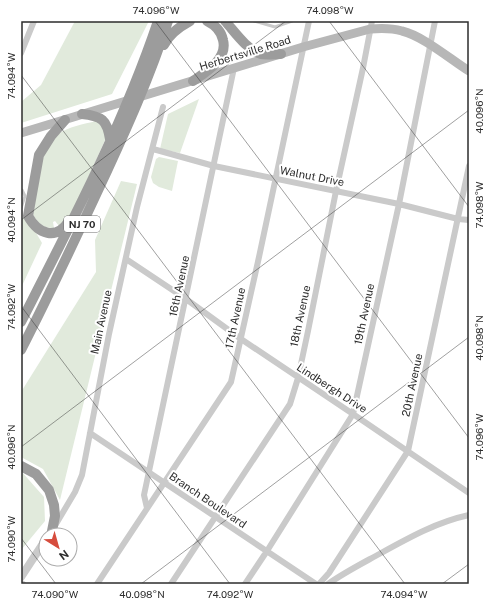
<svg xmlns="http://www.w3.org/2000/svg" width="490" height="605" font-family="'Public Sans',sans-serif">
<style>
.green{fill:#e1eadc}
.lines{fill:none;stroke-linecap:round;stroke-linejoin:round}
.service{stroke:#cacaca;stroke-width:3}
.minor{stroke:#cacaca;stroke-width:6}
.tertiary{stroke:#cacaca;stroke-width:8}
.secondary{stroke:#b7b7b7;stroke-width:9}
.trunk{stroke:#9c9c9c;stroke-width:10}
.ticks{fill:none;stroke:#2d2d2d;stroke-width:1;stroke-opacity:0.45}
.labels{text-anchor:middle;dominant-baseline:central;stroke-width:4;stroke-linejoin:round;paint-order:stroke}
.shield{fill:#fff;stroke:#6c6c6c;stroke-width:1}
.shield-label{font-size:10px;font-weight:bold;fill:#2d2d2d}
.street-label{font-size:11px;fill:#2d2d2d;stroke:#fff}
.neatline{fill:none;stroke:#2d2d2d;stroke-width:1.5}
.ticks-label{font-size:10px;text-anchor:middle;fill:#2d2d2d}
</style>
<rect width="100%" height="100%" fill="#fff"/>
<path class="green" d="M 75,21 L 149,21 L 112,94 L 21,123 L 21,102 L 41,85 Z
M 199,99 L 180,153 L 160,149 L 168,114 Z
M 96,121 L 101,123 L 106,138 L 73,211 L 69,217 L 59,226 L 55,221 L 53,222 L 54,228 C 43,229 39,223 33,215 C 37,191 38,150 58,134 C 68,127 84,124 96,121 Z
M 159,157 L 178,161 L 172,191 L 159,187 L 153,183 L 151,177 L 156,159 Z
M 121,181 L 137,184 L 60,500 L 43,469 L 21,457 L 21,392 L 96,272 L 95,240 Z
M 25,214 L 42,243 L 21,288 L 21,221 Z
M 21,471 L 44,497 L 45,521 L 21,550 Z"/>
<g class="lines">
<path class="service" d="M 254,21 L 275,27 L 292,21
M 21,208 L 25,196 L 22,190"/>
<path class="minor" d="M 21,53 L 34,21
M 153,149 L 214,166 L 399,204 L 458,219 L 469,220
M 126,259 L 186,299 L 241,339 L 353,414 L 469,493
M 90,433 L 316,584
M 147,508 L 144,495 L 234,68
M 56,524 L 75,492 L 82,475 L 109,334 L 137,207 L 163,107
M 21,583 L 23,584
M 97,584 L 231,382 L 259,257 L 309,21
M 171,584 L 290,404 L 298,378 L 308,331 L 336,191 L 363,68 L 372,21
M 245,584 L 267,551 L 353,414 L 399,204 L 435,21
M 319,584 L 329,573 L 408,451 L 469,166
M 328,584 C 345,572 363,563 381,553 C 410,537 437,522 469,515"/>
<path class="tertiary" d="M 21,577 L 46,539"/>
<path class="secondary" d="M 21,133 L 303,47 L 370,29 C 380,28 392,28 402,31 C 423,36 450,59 469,71"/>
<path class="trunk" d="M 225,21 C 235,32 246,49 261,54 C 267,55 275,54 281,54
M 164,45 C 169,34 179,27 190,21
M 193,81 C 206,72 228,59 223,40 C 221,30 215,25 207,21
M 82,114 C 102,116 107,120 110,139
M 65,120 L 51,136 L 39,155 L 28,216 C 38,234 56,241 69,221
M 21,322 C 71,224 123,125 158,21
M 21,350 C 49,295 75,240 101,184 C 126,130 150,77 168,21
M 21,466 L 36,474 L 49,490 L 54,505 L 55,516 L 52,531"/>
</g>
<path class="ticks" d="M 155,21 L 469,438M 329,21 L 469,207M 21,75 L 405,584M 21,220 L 286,21M 21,306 L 230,584M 21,447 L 469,110M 21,538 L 56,584M 141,584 L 469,337M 442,584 L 469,564"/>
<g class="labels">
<rect class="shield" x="64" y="216" width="36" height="16" rx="3"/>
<g class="shield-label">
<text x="82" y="224">NJ 70</text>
</g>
<g class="street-label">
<text transform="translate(245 53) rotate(-17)">Herbertsville Road</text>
<text transform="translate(312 176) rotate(11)">Walnut Drive</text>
<text transform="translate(179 286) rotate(-78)">16th Avenue</text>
<text transform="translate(364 314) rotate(-78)">19th Avenue</text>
<text transform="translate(300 316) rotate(-78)">18th Avenue</text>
<text transform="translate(235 318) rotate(-78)">17th Avenue</text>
<text transform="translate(101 322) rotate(-78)">Main Avenue</text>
<text transform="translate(412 385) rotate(-78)">20th Avenue</text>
<text transform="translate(332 388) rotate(33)">Lindbergh Drive</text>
<text transform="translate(208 500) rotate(34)">Branch Boulevard</text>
</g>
</g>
<rect width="490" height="605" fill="none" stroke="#ffffff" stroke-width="44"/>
<g transform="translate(58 547) rotate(143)"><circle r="19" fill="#ffffff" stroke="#ababab"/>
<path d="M0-3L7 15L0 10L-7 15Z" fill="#d64c3d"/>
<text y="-6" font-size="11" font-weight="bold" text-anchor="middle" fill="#2d2d2d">N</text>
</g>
<rect x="22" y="22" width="446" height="561" class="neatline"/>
<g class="ticks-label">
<text x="156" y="14">74.096°W</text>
<text x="330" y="14">74.098°W</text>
<text transform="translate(11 76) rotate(-90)" y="4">74.094°W</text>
<text transform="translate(479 111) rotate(-90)" y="4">40.096°N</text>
<text transform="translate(479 205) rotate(-90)" y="4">74.098°W</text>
<text transform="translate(11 220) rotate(-90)" y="4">40.094°N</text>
<text transform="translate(11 307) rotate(-90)" y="4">74.092°W</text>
<text transform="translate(479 338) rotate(-90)" y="4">40.098°N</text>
<text transform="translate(479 437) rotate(-90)" y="4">74.096°W</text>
<text transform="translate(11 447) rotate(-90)" y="4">40.096°N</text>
<text transform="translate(11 539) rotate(-90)" y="4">74.090°W</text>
<text x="55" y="598">74.090°W</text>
<text x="142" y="598">40.098°N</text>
<text x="230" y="598">74.092°W</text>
<text x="404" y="598">74.094°W</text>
</g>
</svg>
